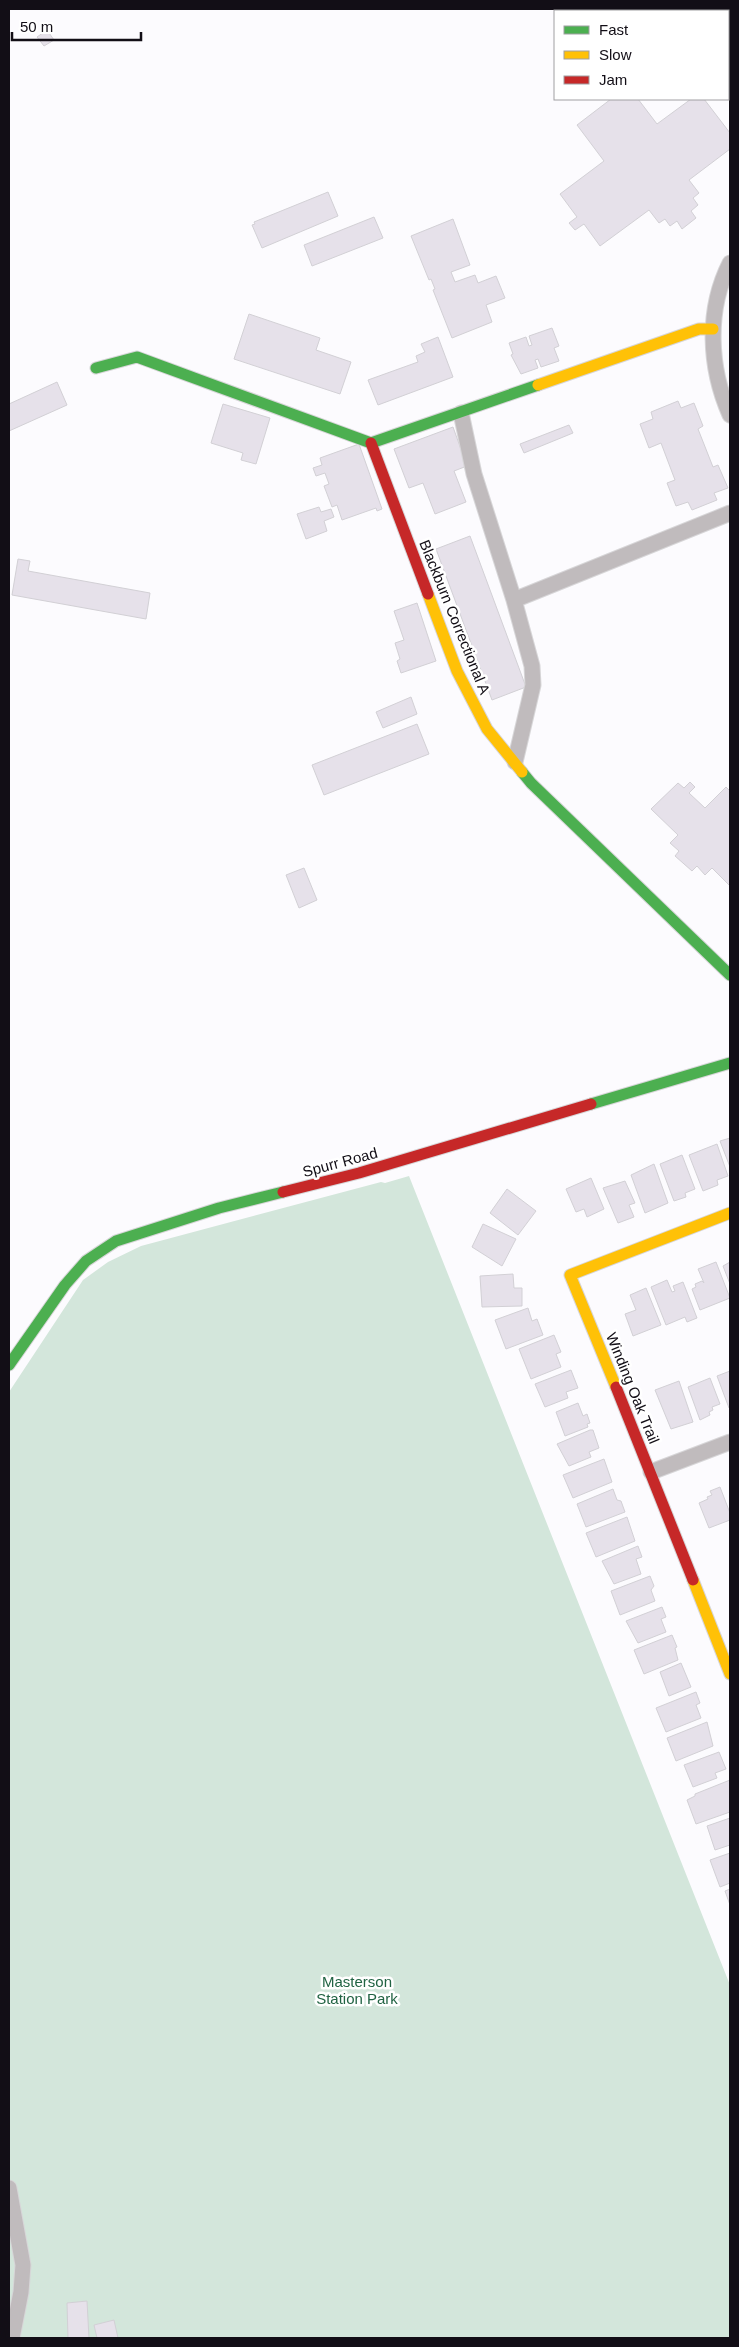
<svg xmlns="http://www.w3.org/2000/svg" width="739" height="2347" font-family="Arial,sans-serif">
<style>
.green{fill:#d3e6db}
.building{fill:#e6e1ea;stroke:#d2d0d5}
.lines{fill:none;stroke-linecap:round;stroke-linejoin:round}
.street-casing{stroke:#d7d6d8;stroke-width:17}
.fast-casing{stroke:#d7d6d8;stroke-width:13}
.slow-casing{stroke:#d7d6d8;stroke-width:13}
.jam-casing{stroke:#d7d6d8;stroke-width:13}
.street{stroke:#c0bbbd;stroke-width:15}
.fast{stroke:#4caf50;stroke-width:11}
.slow{stroke:#ffc107;stroke-width:11}
.jam{stroke:#c62828;stroke-width:11}
.labels{text-anchor:middle;dominant-baseline:central;stroke-width:5;stroke-linejoin:round;paint-order:stroke}
.street-label{font-size:15px;fill:#120e16;stroke:#fff}
.park-label{font-size:15px;fill:#216343;stroke:#fff}
</style>
<rect width="100%" height="100%" fill="#fcfbfe"/>
<path class="green" d="M 409,1176 L 730,1985 L 730,2338 L 9,2338 L 9,1392 L 83,1280 L 108,1262 L 141,1246 L 381,1182 L 385,1183 Z"/>
<path class="building" d="M 47,30 L 54,40 L 44,46 L 37,37 Z
M 611,99 L 638,99 L 657,124 L 691,99 L 704,99 L 730,133 L 730,149 L 689,180 L 699,193 L 693,198 L 698,205 L 691,211 L 696,218 L 682,229 L 677,221 L 670,226 L 665,219 L 659,223 L 649,210 L 600,246 L 584,224 L 575,230 L 569,223 L 577,217 L 560,194 L 604,161 L 577,125 Z
M 328,192 L 338,216 L 262,248 L 252,225 L 255,224 L 254,222 Z
M 374,217 L 383,238 L 312,266 L 304,245 Z
M 453,219 L 470,265 L 451,272 L 455,282 L 475,275 L 478,283 L 496,276 L 505,298 L 486,305 L 492,322 L 452,338 L 433,290 L 435,289 L 431,279 L 429,280 L 411,236 Z
M 249,314 L 320,338 L 316,350 L 351,362 L 340,394 L 234,359 Z
M 552,328 L 559,346 L 554,348 L 559,361 L 541,367 L 538,359 L 535,360 L 538,368 L 521,374 L 511,355 L 513,354 L 509,343 L 526,337 L 529,346 L 532,345 L 529,336 Z
M 438,337 L 453,377 L 378,405 L 368,380 L 418,362 L 416,356 L 425,352 L 421,344 Z
M 57,382 L 67,405 L 9,431 L 9,404 Z
M 678,401 L 681,408 L 694,403 L 703,426 L 698,429 L 713,467 L 718,465 L 728,488 L 714,493 L 717,500 L 692,510 L 688,502 L 676,506 L 667,483 L 675,480 L 661,443 L 649,448 L 640,424 L 653,419 L 651,412 Z
M 223,404 L 270,418 L 256,464 L 241,460 L 243,453 L 211,443 Z
M 569,425 L 573,433 L 524,453 L 520,444 Z
M 453,427 L 467,466 L 454,471 L 466,502 L 435,514 L 423,483 L 409,488 L 394,449 Z
M 359,444 L 382,509 L 377,511 L 376,508 L 342,520 L 337,505 L 332,507 L 324,486 L 329,484 L 325,473 L 316,476 L 313,468 L 322,465 L 320,458 Z
M 319,507 L 321,512 L 331,509 L 334,517 L 324,521 L 327,531 L 306,539 L 297,514 Z
M 470,536 L 526,687 L 492,700 L 436,549 Z
M 18,559 L 30,561 L 28,571 L 150,593 L 146,619 L 12,595 Z
M 417,603 L 436,661 L 401,673 L 397,661 L 400,659 L 395,643 L 404,640 L 394,611 Z
M 411,697 L 417,714 L 383,728 L 376,712 Z
M 417,724 L 429,754 L 324,795 L 312,765 Z
M 690,782 L 695,787 L 689,793 L 705,808 L 726,787 L 730,791 L 730,886 L 712,868 L 705,875 L 697,866 L 692,871 L 675,856 L 679,851 L 670,843 L 678,835 L 651,809 L 678,783 L 684,788 Z
M 304,868 L 317,900 L 299,908 L 286,875 Z
M 730,1138 L 730,1167 L 720,1141 Z
M 717,1144 L 728,1176 L 717,1180 L 718,1185 L 703,1191 L 689,1155 Z
M 682,1155 L 695,1189 L 685,1193 L 686,1197 L 674,1201 L 660,1164 Z
M 654,1164 L 668,1203 L 645,1213 L 631,1175 Z
M 591,1178 L 604,1209 L 587,1217 L 584,1209 L 576,1212 L 566,1189 Z
M 625,1181 L 635,1203 L 629,1205 L 634,1217 L 618,1223 L 603,1188 Z
M 507,1189 L 536,1211 L 518,1235 L 490,1213 Z
M 483,1224 L 516,1239 L 502,1266 L 472,1247 Z
M 716,1262 L 730,1298 L 700,1310 L 692,1289 L 696,1287 L 695,1284 L 702,1281 L 704,1283 L 698,1269 Z
M 730,1262 L 730,1284 L 723,1266 Z
M 513,1274 L 514,1288 L 522,1288 L 522,1306 L 482,1307 L 480,1276 Z
M 667,1280 L 672,1292 L 675,1291 L 673,1286 L 683,1282 L 697,1318 L 687,1322 L 685,1317 L 666,1325 L 651,1287 Z
M 646,1288 L 661,1325 L 633,1336 L 625,1314 L 636,1310 L 630,1295 Z
M 528,1308 L 532,1321 L 537,1319 L 543,1335 L 506,1349 L 495,1320 Z
M 554,1335 L 561,1352 L 556,1354 L 561,1367 L 531,1379 L 519,1349 Z
M 571,1370 L 578,1388 L 566,1392 L 568,1398 L 545,1407 L 535,1384 Z
M 730,1371 L 730,1407 L 729,1408 L 717,1376 Z
M 710,1378 L 720,1404 L 712,1407 L 713,1410 L 709,1412 L 710,1415 L 700,1420 L 688,1387 Z
M 679,1381 L 693,1422 L 671,1429 L 655,1390 Z
M 578,1403 L 583,1416 L 587,1414 L 590,1423 L 587,1424 L 588,1427 L 565,1436 L 556,1412 Z
M 590,1430 L 593,1430 L 599,1448 L 589,1452 L 591,1457 L 569,1466 L 557,1444 Z
M 604,1459 L 612,1482 L 573,1498 L 563,1475 Z
M 720,1487 L 730,1513 L 730,1520 L 709,1528 L 699,1503 L 708,1499 L 707,1497 L 712,1495 L 710,1491 Z
M 613,1489 L 617,1500 L 621,1501 L 625,1512 L 586,1527 L 577,1504 Z
M 627,1517 L 635,1541 L 596,1557 L 586,1533 Z
M 638,1546 L 642,1557 L 636,1559 L 641,1574 L 614,1584 L 602,1561 Z
M 650,1576 L 654,1586 L 651,1590 L 655,1601 L 620,1615 L 611,1591 Z
M 662,1607 L 666,1617 L 661,1619 L 666,1632 L 638,1643 L 626,1621 Z
M 672,1635 L 677,1647 L 675,1648 L 678,1660 L 644,1674 L 634,1650 Z
M 681,1663 L 691,1687 L 669,1696 L 660,1672 Z
M 696,1692 L 700,1703 L 696,1705 L 701,1718 L 666,1732 L 656,1708 Z
M 707,1722 L 713,1746 L 676,1761 L 667,1738 Z
M 719,1752 L 726,1769 L 715,1773 L 717,1778 L 693,1787 L 684,1765 Z
M 730,1780 L 730,1812 L 696,1824 L 687,1800 L 695,1796 L 695,1794 Z
M 730,1818 L 730,1845 L 715,1850 L 707,1826 Z
M 730,1853 L 730,1883 L 720,1887 L 710,1860 Z
M 730,1889 L 730,1905 L 725,1891 Z
M 87,2301 L 89,2338 L 68,2338 L 67,2303 Z
M 114,2320 L 118,2338 L 97,2338 L 94,2325 Z"/>
<g class="lines">
<g class="street-casing">
<path id="street" d="M 730,263 C 706,310 709,368 730,415
M 461,413 L 474,474 L 514,600 L 532,666 L 533,685 L 515,762
M 514,600 L 730,513
M 651,1472 L 730,1442
M 9,2188 L 23,2265 L 21,2292 L 12,2338"/>
</g>
<g class="fast-casing">
<path id="fast" d="M 96,368 L 137,357 L 371,443 L 538,385
M 522,772 L 531,783 L 730,975
M 591,1104 L 730,1063
M 9,1365 L 65,1285 L 86,1261 L 116,1241 L 219,1208 L 283,1192"/>
</g>
<g class="slow-casing">
<path id="slow" d="M 538,385 L 699,329 L 713,329
M 428,594 L 457,671 L 487,729 L 522,772
M 616,1387 L 570,1275 L 730,1213
M 693,1580 L 730,1674"/>
</g>
<g class="jam-casing">
<path id="jam" d="M 371,443 L 428,594
M 283,1192 L 359,1173 L 591,1104
M 616,1387 L 693,1580"/>
</g>
<use href="#street" class="street"/>
<use href="#fast" class="fast"/>
<use href="#slow" class="slow"/>
<use href="#jam" class="jam"/>
</g>
<g class="labels">
<g class="street-label">
<text transform="translate(455 617) rotate(68)">Blackburn Correctional A</text>
<text transform="translate(340 1162) rotate(-15)">Spurr Road</text>
<text transform="translate(633 1388) rotate(68)">Winding Oak Trail</text>
</g>
<g class="park-label">
<text x="357" y="1981">Masterson<tspan x="357" dy="17">Station Park</tspan></text>
</g>
</g>
<rect width="739" height="2347" fill="none" stroke="#120e16" stroke-width="20"/>
<rect x="554" y="10" width="175" height="90" fill="#ffffff" stroke="#a09fa2"/>
<rect x="564" y="26" width="25" height="8" fill="#4caf50" stroke="#a09fa2"/>
<text x="599" y="35" font-size="15" fill="#120e16">Fast</text>
<rect x="564" y="51" width="25" height="8" fill="#ffc107" stroke="#a09fa2"/>
<text x="599" y="60" font-size="15" fill="#120e16">Slow</text>
<rect x="564" y="76" width="25" height="8" fill="#c62828" stroke="#a09fa2"/>
<text x="599" y="85" font-size="15" fill="#120e16">Jam</text>
<path d="M12 32v8h129v-8" fill="none" stroke="#120e16" stroke-width="2.5"/>
<text x="20" y="32" font-size="15" fill="#120e16" stroke="#ffffff" stroke-width="4" paint-order="stroke">50 m</text>
</svg>
